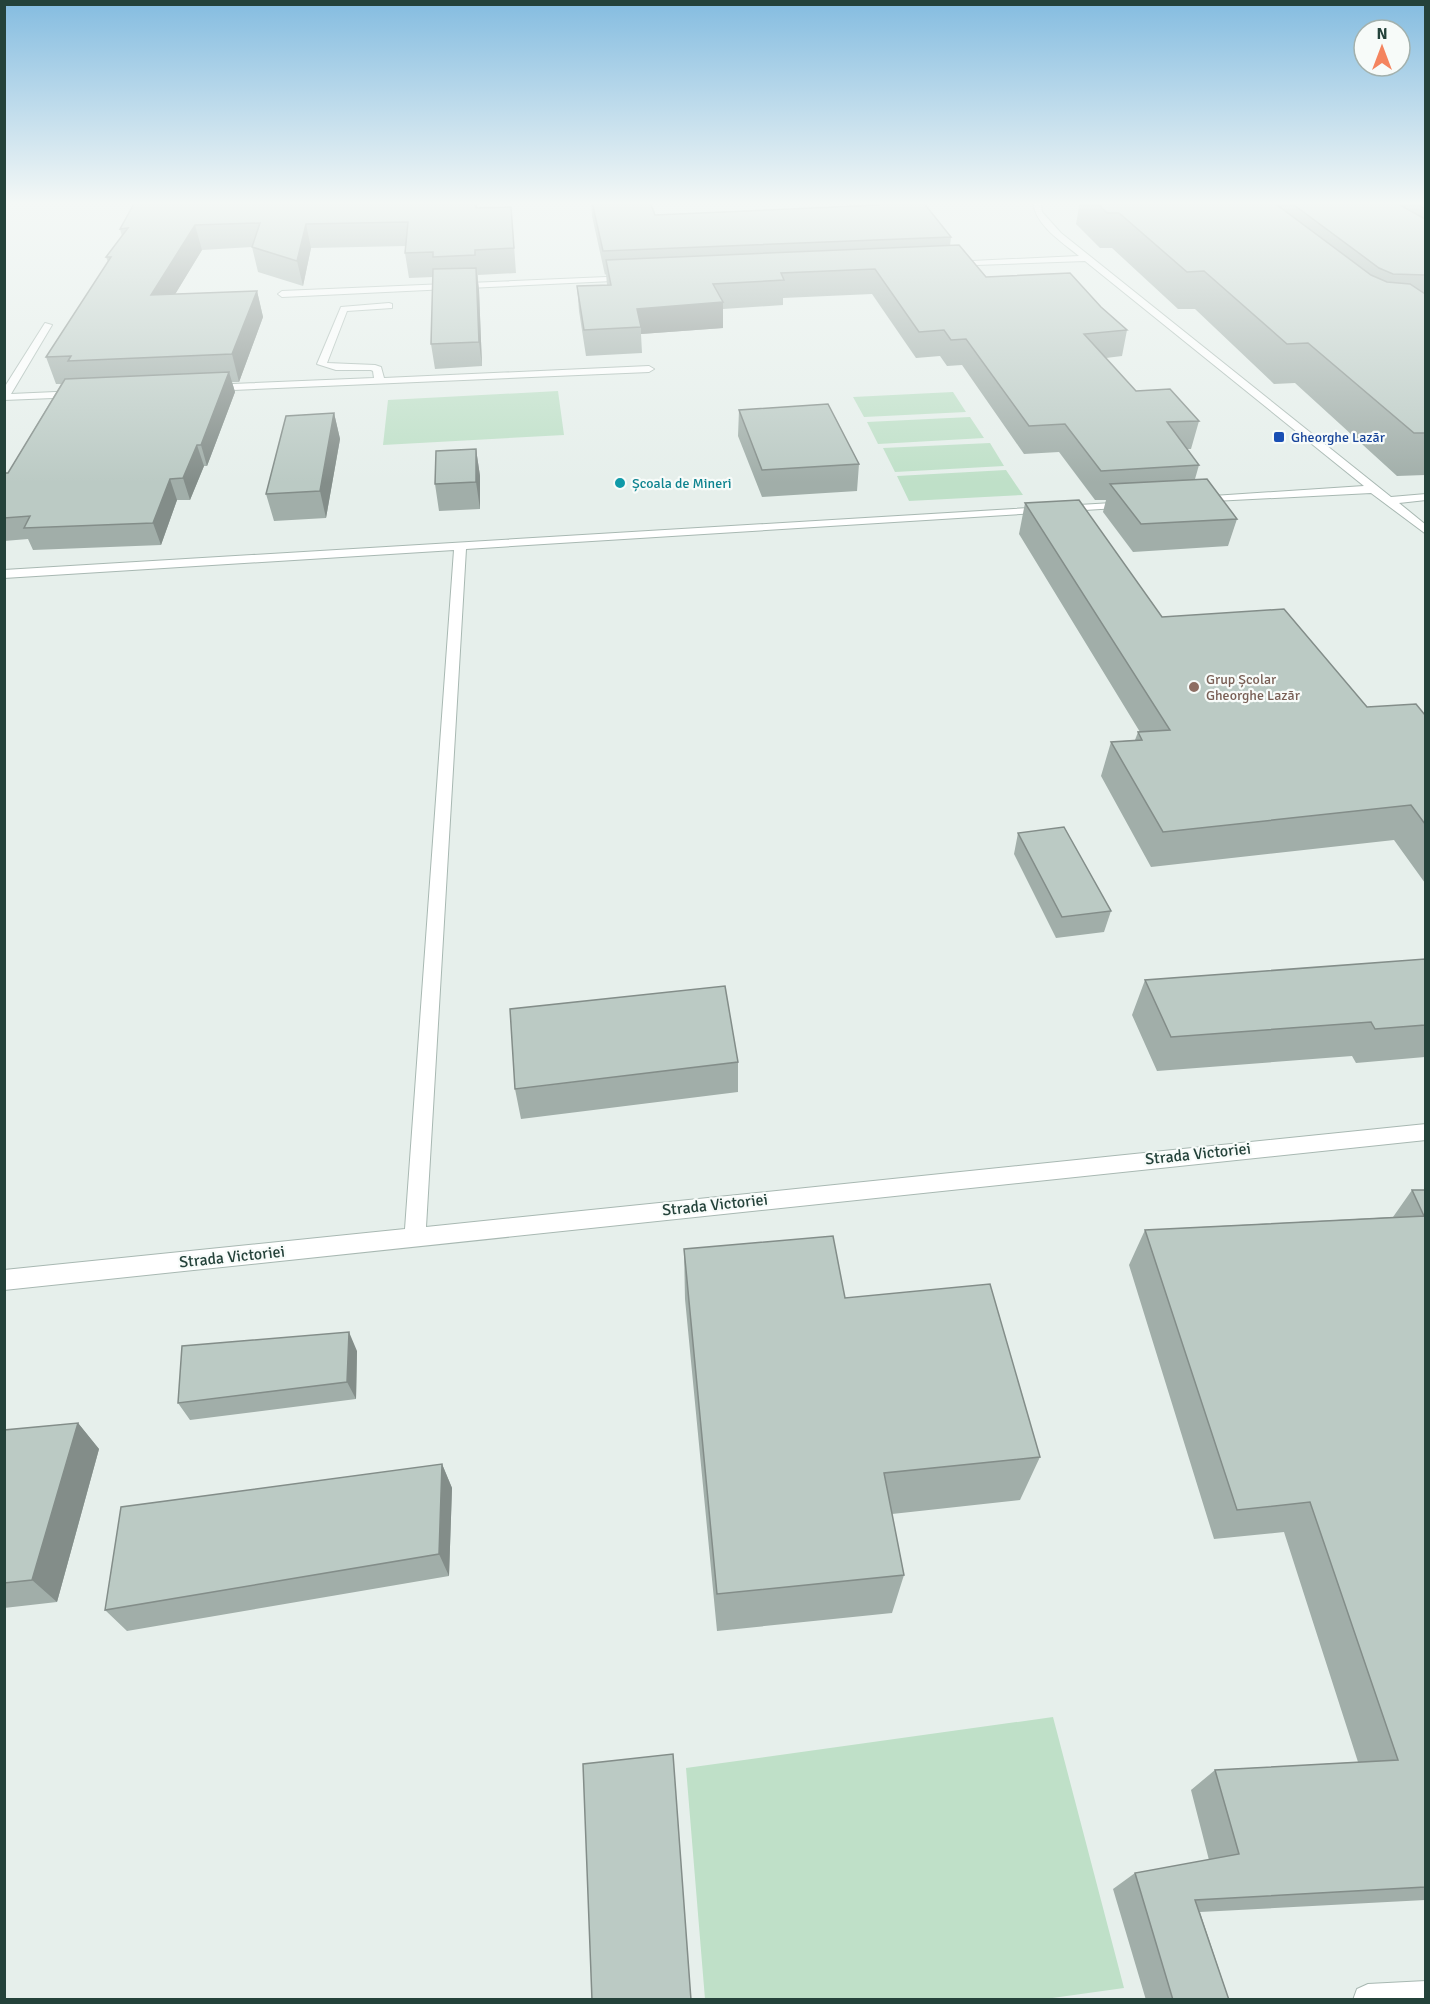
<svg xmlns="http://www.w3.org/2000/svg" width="1430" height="2004" font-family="Signika,sans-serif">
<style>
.green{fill:#bfe0c8}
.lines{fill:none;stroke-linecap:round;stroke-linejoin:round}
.minor-casing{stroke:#a8b8b2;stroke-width:2}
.minor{fill:#fff;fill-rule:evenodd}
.wall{fill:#a1aea9}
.shaded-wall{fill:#838d89}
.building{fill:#bbcac4;stroke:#838d89;stroke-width:1.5}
.transit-dot{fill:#1a4fb4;stroke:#f7fbf9;stroke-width:2}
.culture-dot{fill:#0f9aa8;stroke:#f7fbf9;stroke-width:2}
.education-dot{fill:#8d6e63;stroke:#f7fbf9;stroke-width:2}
.labels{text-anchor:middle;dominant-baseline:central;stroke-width:4.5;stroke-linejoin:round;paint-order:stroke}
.far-transit-label{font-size:14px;fill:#164399;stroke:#f7fbf9;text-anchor:start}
.far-culture-label{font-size:14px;fill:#0d838f;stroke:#f7fbf9;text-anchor:start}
.far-education-label{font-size:14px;fill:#785e54;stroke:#f7fbf9;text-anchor:start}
.street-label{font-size:16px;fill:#24423a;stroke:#f7fbf9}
</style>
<rect width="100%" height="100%" fill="#e6efeb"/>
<path class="green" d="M 558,391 L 564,435 L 383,445 L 388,400 Z
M 953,392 L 966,412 L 864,417 L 853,397 Z
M 970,417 L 984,438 L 878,444 L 867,422 Z
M 990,443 L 1004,466 L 895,472 L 883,448 Z
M 1006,470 L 1023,495 L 909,501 L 897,476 Z
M 1053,1717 L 1124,1988 L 1038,2000 L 705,1999 L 686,1768 Z"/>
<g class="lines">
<g class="minor-casing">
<path id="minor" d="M 1033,202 L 1041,202 L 1042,212 L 1061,233 L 1391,497 L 1426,494 L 1426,500 L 1399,503 L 1426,525 L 1426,534 L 1371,493 L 1194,502 L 1194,498 L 1198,497 L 1364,486 L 1085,261 L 948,266 L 948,262 L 951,262 L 1079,256 C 1062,242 1035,225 1033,202 Z
M 630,276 L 633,276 L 633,280 L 282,297 L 278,294 L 282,291 Z
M 389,303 L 392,304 L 392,308 L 347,311 L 327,363 L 375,365 L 381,367 L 384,378 L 649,366 L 654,369 L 649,372 L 210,391 L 205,388 L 210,385 L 374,378 L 373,371 L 371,370 L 336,370 L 317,364 L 341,307 Z
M 45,323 L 52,325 L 11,394 L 78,391 L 83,394 L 78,397 L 4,400 L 4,388 Z
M 1129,502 L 1133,503 L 1133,507 L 466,549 L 426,1227 L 1426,1124 L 1426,1140 L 4,1290 L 4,1270 L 405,1229 L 454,550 L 4,578 L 4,570 Z
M 1426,1981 L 1426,2000 L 1353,2000 L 1357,1989 L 1368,1984 Z"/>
</g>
<use href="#minor" class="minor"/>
</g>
<path class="wall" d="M 477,202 L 477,208 L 513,231 L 516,273 L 478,275 L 478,280 L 479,290 L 482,366 L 435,369 L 431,344 L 433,277 L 409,278 L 405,253 L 406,246 L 311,248 L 303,286 L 258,272 L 252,247 L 202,250 L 175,294 L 257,291 L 263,317 L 239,382 L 232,382 L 235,392 L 207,466 L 204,466 L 190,500 L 177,500 L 161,545 L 33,550 L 28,539 L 4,541 L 4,473 L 8,473 L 61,384 L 56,384 L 46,357 L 108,262 L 106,257 L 122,236 L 120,229 Z
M 591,202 L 650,202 L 655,215 L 865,205 L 866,202 L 923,202 L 951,237 L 950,246 L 986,277 L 1101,307 L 1127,330 L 1122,356 L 1106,358 L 1136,391 L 1199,421 L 1191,449 L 1187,449 L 1199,465 L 1195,479 L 1237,519 L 1228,546 L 1133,552 L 1103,512 L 1106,500 L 1095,500 L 1059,452 L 1024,454 L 962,365 L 947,366 L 940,356 L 916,358 L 872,294 L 783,298 L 783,305 L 723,309 L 723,328 L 641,334 L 642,353 L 586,356 L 579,311 L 577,286 L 607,285 L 606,274 L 605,275 L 592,216 Z
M 1080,202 L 1425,202 L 1425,475 L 1397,476 L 1295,383 L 1274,384 L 1195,309 L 1178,309 L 1112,248 L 1100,248 L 1076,224 Z
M 739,410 L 859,464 L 857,491 L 762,497 L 738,436 Z
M 334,413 L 340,439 L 326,518 L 274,521 L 266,494 Z
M 476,449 L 480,476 L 480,509 L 439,511 L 435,484 Z
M 1025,503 L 1162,617 L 1367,707 L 1425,715 L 1425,883 L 1394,840 L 1151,867 L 1101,776 L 1111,742 L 1135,740 L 1138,732 L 1140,732 L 1019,534 Z
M 1018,833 L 1111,911 L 1104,932 L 1056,938 L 1014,854 Z
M 1425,959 L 1425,1057 L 1356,1063 L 1352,1056 L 1157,1071 L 1132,1015 L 1145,980 Z
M 738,1062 L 738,1092 L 521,1119 L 515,1089 Z
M 1412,1190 L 1425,1190 L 1425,1900 L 1200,1912 L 1229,2000 L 1146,2000 L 1113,1889 L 1135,1873 L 1209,1860 L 1191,1790 L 1215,1770 L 1358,1762 L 1284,1532 L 1214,1539 L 1129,1265 L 1145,1230 L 1393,1217 Z
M 684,1249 L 845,1298 L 1040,1457 L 1020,1500 L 892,1514 L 904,1575 L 892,1613 L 717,1631 L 685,1299 Z
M 357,1351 L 356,1399 L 190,1420 L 178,1403 Z
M 78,1423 L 99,1449 L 57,1602 L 4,1608 L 4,1430 Z
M 442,1464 L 452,1488 L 449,1576 L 127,1631 L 105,1610 Z"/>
<path class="shaded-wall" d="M 306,224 L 311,248 L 303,286 L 297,261 Z
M 195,225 L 202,250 L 159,321 L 151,295 Z
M 476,268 L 479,290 L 482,366 L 479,342 Z
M 257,291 L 263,317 L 239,382 L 232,354 Z
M 723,302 L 723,328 L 641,334 L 641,327 L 637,309 Z
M 229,372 L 235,392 L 207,466 L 201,445 Z
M 334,413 L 340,439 L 326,518 L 320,491 Z
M 197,445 L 204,466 L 190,500 L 183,478 Z
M 476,449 L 480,476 L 480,509 L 476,482 Z
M 170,479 L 177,500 L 161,545 L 153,523 Z
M 349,1332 L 357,1351 L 356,1399 L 347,1382 Z
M 78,1423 L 99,1449 L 57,1602 L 32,1580 Z
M 442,1464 L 452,1488 L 449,1576 L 439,1554 Z"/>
<path class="building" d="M 135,202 L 475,202 L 476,208 L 511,207 L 514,248 L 475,250 L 475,255 L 433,257 L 433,252 L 405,253 L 408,222 L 306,224 L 297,261 L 252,247 L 260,223 L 195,225 L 151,295 L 257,291 L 232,354 L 68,361 L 71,356 L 46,357 L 111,257 L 106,257 L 128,228 L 120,229 Z
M 592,202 L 650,202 L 655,215 L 879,205 L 877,202 L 923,202 L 951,237 L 603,251 Z
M 1096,202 L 1273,202 L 1371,275 L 1387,282 L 1410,284 L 1425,294 L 1425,433 L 1414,433 L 1308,343 L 1287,344 L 1204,271 L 1187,272 L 1119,213 L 1107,213 Z
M 1290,202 L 1395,202 L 1425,219 L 1425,275 L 1393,274 L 1379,268 Z
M 1414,202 L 1425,202 L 1425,209 Z
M 959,245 L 986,277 L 1070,273 L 1101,307 L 1127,330 L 1084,334 L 1136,391 L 1170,389 L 1199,421 L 1167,422 L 1199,465 L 1101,471 L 1065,424 L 1029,426 L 966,339 L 951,340 L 944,330 L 919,332 L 875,269 L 781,273 L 784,280 L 713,284 L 723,302 L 637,309 L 641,327 L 584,330 L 577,286 L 611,285 L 606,260 Z
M 476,268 L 479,342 L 431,344 L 433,269 Z
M 229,372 L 201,445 L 197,445 L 183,478 L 170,479 L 153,523 L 24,528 L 30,516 L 4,518 L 4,473 L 8,473 L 65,379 Z
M 828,404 L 859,464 L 762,470 L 739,410 Z
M 334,413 L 320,491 L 266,494 L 286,416 Z
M 476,449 L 476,482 L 435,484 L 436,451 Z
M 1207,479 L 1237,519 L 1141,524 L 1110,484 Z
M 1079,500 L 1162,617 L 1284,609 L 1367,707 L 1416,704 L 1425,715 L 1425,824 L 1411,805 L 1163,832 L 1111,742 L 1142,740 L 1138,732 L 1170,730 L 1025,503 Z
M 1064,827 L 1111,911 L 1062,917 L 1018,833 Z
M 1425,959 L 1425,1025 L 1375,1029 L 1371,1022 L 1171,1037 L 1145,980 Z
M 725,986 L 738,1062 L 515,1089 L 510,1009 Z
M 1412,1190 L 1425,1190 L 1425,1887 L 1195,1900 L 1229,2000 L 1173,2000 L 1135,1873 L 1239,1854 L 1215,1770 L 1398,1760 L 1310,1502 L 1237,1510 L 1145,1230 L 1424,1216 Z
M 833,1236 L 845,1298 L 990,1284 L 1040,1457 L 884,1473 L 904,1575 L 717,1594 L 684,1249 Z
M 349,1332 L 347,1382 L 178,1403 L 182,1346 Z
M 78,1423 L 32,1580 L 4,1583 L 4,1430 Z
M 442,1464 L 439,1554 L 105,1610 L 121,1507 Z
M 673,1754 L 691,2000 L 592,2000 L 583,1764 Z"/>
<linearGradient id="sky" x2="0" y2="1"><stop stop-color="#84bce0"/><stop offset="0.42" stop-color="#f4f8f6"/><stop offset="1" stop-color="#f4f8f6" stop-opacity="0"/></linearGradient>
<rect width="1430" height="483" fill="url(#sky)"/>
<rect class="transit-dot" x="1273" y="431" width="12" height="12" rx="3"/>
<circle class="culture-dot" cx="620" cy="483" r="6"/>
<circle class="education-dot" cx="1194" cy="687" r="6"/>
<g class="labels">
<g class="far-transit-label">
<text x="1291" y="437">Gheorghe Lazăr</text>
</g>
<g class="far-culture-label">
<text x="632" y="483">Școala de Mineri</text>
</g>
<g class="far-education-label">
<text x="1206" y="679">Grup Școlar<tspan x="1206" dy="16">Gheorghe Lazăr</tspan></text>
</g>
<g class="street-label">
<text transform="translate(1198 1154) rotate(-6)">Strada Victoriei</text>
<text transform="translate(715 1205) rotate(-6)">Strada Victoriei</text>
<text transform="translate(232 1257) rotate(-6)">Strada Victoriei</text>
</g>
</g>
<rect width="1430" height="2004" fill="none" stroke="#24423a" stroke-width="12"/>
<g transform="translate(1382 48)"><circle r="28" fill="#f7fbf9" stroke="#a3b1ad" stroke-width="1.5"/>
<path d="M0-4.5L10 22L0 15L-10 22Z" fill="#f4845f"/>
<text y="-9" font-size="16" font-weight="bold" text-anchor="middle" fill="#24423a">N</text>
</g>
</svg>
